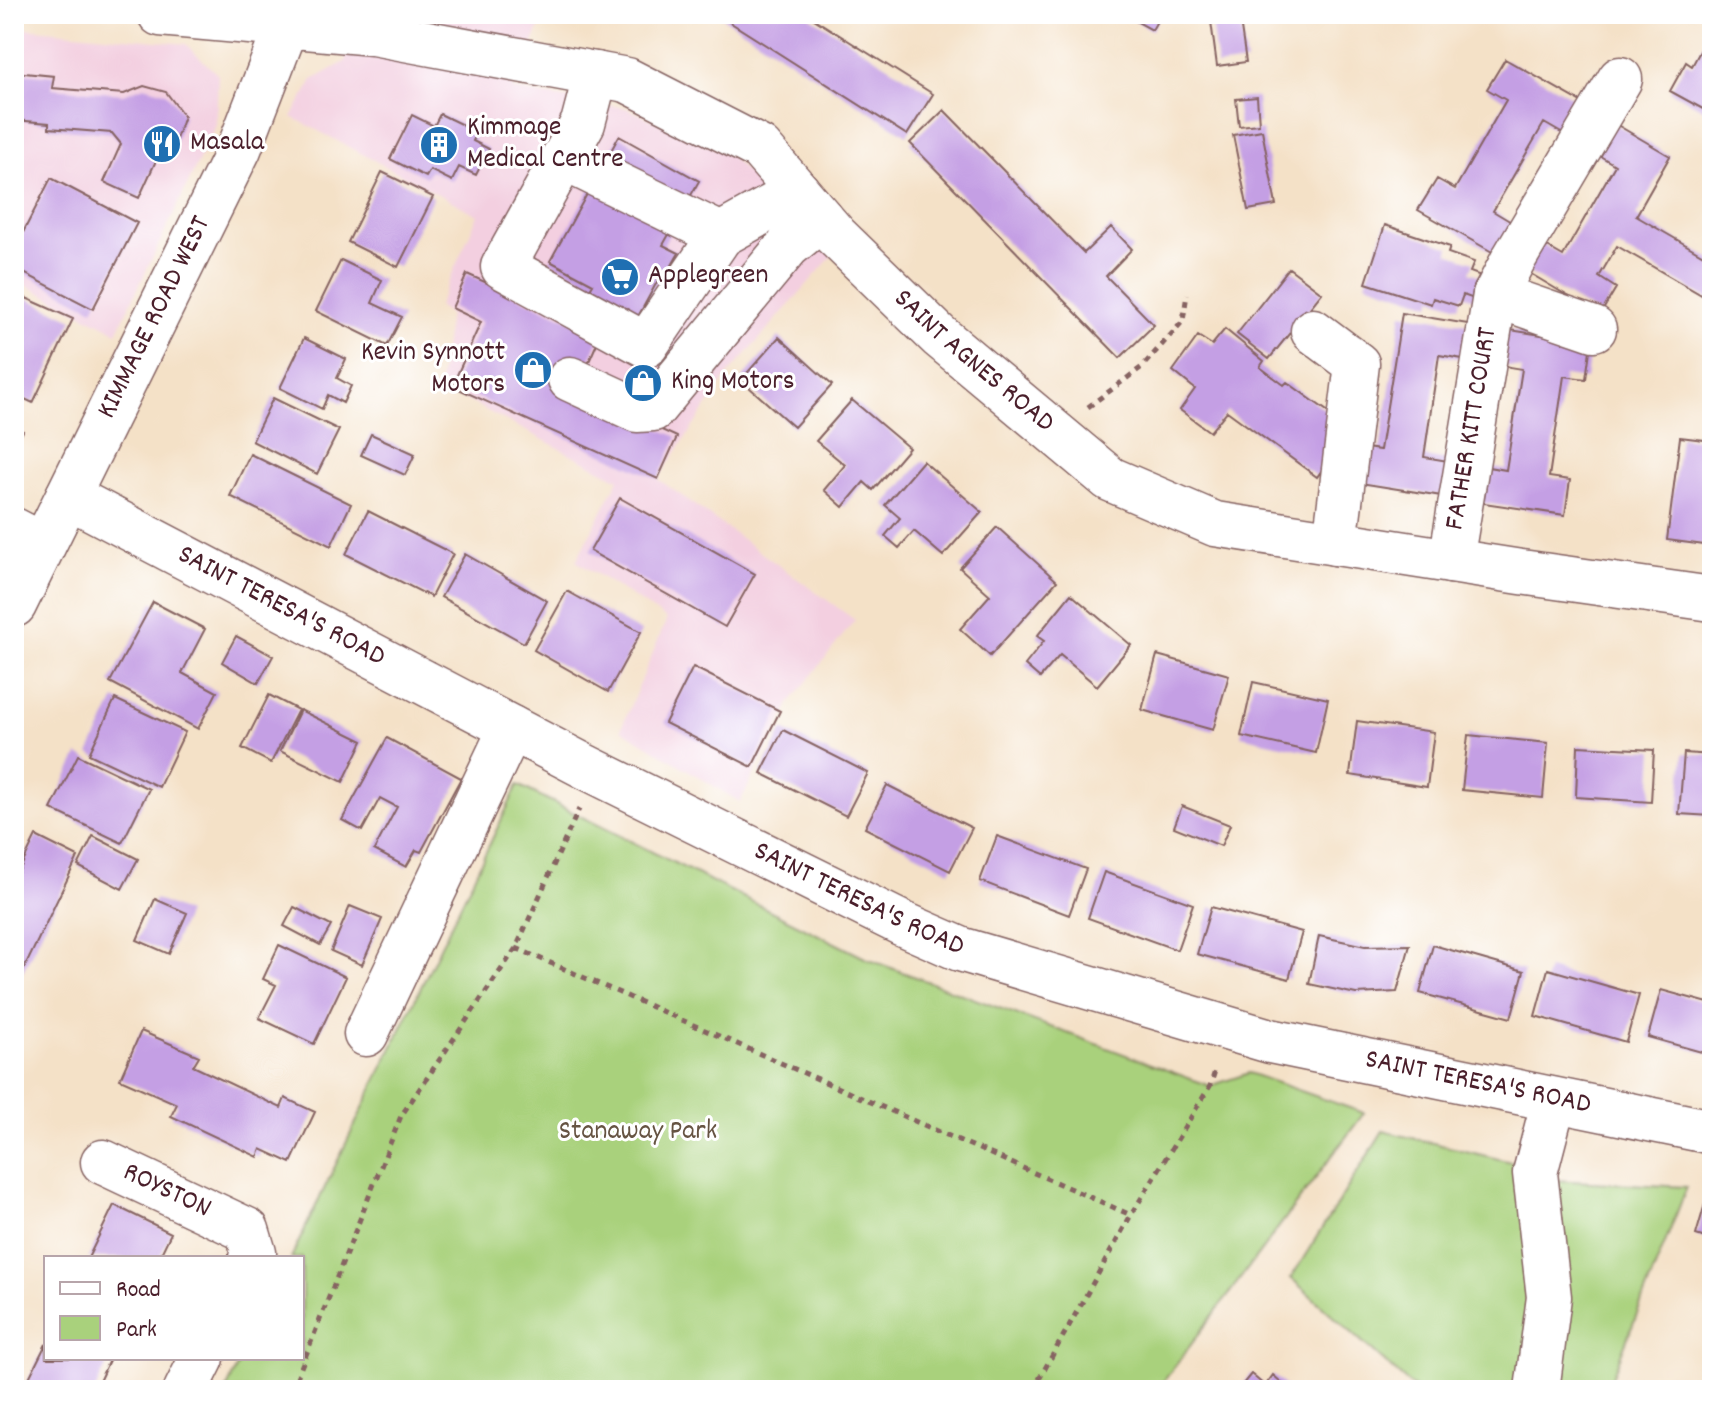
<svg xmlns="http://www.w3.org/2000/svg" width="1726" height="1404" font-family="Dekko,sans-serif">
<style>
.built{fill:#f3cfe0}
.green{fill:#a9d17c;stroke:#7a7854;stroke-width:2}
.building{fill:#c49fe4}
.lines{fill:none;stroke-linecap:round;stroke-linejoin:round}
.minor-casing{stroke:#866362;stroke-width:47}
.major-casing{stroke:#866362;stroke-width:47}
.path{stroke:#866362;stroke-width:5;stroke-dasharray:6 6;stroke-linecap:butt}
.minor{stroke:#fff;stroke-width:44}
.major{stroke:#fff;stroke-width:44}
.labels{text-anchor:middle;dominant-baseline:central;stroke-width:6;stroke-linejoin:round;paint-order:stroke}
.poi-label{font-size:28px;fill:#4a1f2b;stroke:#fff;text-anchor:start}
.street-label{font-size:28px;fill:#4a1f2b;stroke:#fff}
.park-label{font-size:28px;fill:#665443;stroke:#fff}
</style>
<rect width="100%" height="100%" fill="#fff"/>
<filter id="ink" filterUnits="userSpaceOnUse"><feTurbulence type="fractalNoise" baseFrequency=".0125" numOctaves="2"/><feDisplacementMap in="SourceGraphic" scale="16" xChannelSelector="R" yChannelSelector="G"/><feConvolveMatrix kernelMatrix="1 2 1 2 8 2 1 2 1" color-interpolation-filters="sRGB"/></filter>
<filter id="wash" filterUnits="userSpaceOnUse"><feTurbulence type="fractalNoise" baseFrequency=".006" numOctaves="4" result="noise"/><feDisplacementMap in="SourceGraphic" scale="32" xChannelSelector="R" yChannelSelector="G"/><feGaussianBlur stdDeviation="1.8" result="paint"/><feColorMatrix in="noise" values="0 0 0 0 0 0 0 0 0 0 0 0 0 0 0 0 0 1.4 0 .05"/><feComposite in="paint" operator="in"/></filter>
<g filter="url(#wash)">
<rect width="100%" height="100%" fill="#f4e1c7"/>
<path class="built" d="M 353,14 L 545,14 L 513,90 L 626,108 L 728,154 L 832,256 L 728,375 L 658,479 L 855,620 L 791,702 L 740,802 L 621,729 L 667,619 L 576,561 L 619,479 L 439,386 L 449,314 L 438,306 L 478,215 L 292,117 L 313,80 L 345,62 Z
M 14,27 L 186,44 L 218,75 L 216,125 L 117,332 L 14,279 Z"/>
<path class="green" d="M 518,785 L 867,959 L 1210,1086 L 1249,1073 L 1364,1113 L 1157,1390 L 226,1390 L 241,1358 L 302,1358 L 302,1258 L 291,1258 Z
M 1383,1131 L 1524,1165 L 1538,1323 L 1524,1390 L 1416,1390 L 1291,1278 Z
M 1552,1180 L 1687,1187 L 1607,1390 L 1555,1390 Z"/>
<g id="blocks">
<path class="building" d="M 717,14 L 806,14 L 933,94 L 907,135 Z
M 1123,14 L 1161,14 L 1152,30 Z
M 1210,14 L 1239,14 L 1246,62 L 1217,66 Z
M 1712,29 L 1712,114 L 1670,91 L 1686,62 L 1692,66 Z
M 1505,59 L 1588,106 L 1570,138 L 1544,123 L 1493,211 L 1518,226 L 1501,257 L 1418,210 L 1437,179 L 1455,189 L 1506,100 L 1487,89 Z
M 14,72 L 54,76 L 52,88 L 124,94 L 144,86 L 166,92 L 184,116 L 175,142 L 159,154 L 139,198 L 104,182 L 121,144 L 112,133 L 49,128 L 49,123 L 14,120 Z
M 1257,97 L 1259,124 L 1239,126 L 1236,99 Z
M 944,110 L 1084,253 L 1111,227 L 1132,249 L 1106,276 L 1154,325 L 1120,358 L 910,143 Z
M 440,114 L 477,132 L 473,141 L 489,149 L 476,175 L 459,167 L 452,181 L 430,170 L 426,177 L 390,159 L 412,115 L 434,126 Z
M 1607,119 L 1670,156 L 1636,216 L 1712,260 L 1712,301 L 1617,246 L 1599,277 L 1616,288 L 1600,315 L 1521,268 L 1537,241 L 1563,256 L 1615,165 L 1590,150 Z
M 1262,130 L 1276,205 L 1248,210 L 1233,135 Z
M 619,136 L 699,181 L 663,245 L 679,253 L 667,274 L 663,271 L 634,324 L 585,297 L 593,284 L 550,261 Z
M 382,172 L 433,197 L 398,267 L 348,242 Z
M 51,178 L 137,223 L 93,309 L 14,268 L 14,250 Z
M 1385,225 L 1450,247 L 1448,253 L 1474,262 L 1470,272 L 1484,277 L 1477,300 L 1463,295 L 1459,306 L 1433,298 L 1431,304 L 1366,283 Z
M 341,260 L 382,280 L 372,303 L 402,317 L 387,346 L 316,311 Z
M 1289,268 L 1322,293 L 1269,359 L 1237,334 Z
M 467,274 L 601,334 L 584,373 L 550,379 L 677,437 L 658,479 L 452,386 L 481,322 L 452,308 Z
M 26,298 L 73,319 L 33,403 L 14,394 L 14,324 Z
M 1402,313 L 1474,325 L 1469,360 L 1439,355 L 1424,457 L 1454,462 L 1448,497 L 1354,482 L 1359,447 L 1380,450 Z
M 1498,328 L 1591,343 L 1586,379 L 1564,376 L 1549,477 L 1570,480 L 1565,515 L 1470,501 L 1476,465 L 1506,470 L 1522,369 L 1492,364 Z
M 1225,329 L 1264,361 L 1260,367 L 1284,385 L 1287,382 L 1345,424 L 1340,444 L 1317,477 L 1227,411 L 1210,432 L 1180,410 L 1195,389 L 1173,371 L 1198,336 L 1212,345 Z
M 779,337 L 832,385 L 794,427 L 741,380 Z
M 304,338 L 346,359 L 337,378 L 351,386 L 343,403 L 328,395 L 322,409 L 280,388 Z
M 273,398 L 339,430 L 317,474 L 252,441 Z
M 852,400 L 909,448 L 873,490 L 864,482 L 843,507 L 824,490 L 845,465 L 816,441 Z
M 14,426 L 23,431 L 14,450 Z
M 371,434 L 415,454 L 405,475 L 361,455 Z
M 1680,437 L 1712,441 L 1712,546 L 1667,540 Z
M 250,454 L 351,504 L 331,546 L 230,496 Z
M 923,461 L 982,512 L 943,556 L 914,531 L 899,548 L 885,536 L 900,518 L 885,505 Z
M 620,498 L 755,574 L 725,627 L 590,551 Z
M 368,511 L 453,554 L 431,597 L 346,554 Z
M 997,527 L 1057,581 L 990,656 L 960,629 L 990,595 L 960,568 Z
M 465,554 L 547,601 L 524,643 L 441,597 Z
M 567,591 L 641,632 L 608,692 L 534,650 Z
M 1071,594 L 1131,645 L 1097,686 L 1060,655 L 1040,678 L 1025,665 L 1044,641 L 1037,636 Z
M 153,602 L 205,629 L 182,673 L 217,692 L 198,729 L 110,682 Z
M 236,636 L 273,656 L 258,683 L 222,662 Z
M 1157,655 L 1229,675 L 1213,730 L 1142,710 Z
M 693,667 L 780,711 L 752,767 L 665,723 Z
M 1253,682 L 1328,699 L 1316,753 L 1241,736 Z
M 269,695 L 298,710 L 271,763 L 242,748 Z
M 115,699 L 185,732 L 159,787 L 89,754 Z
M 300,710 L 363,741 L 343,782 L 280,751 Z
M 1357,721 L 1434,732 L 1427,787 L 1350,775 Z
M 783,730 L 868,773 L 846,816 L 761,773 Z
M 1468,735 L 1548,743 L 1543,798 L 1462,790 Z
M 387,738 L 461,778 L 421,852 L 416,850 L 406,867 L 374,850 L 397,807 L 380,798 L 362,831 L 342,820 Z
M 1578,746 L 1654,750 L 1651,802 L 1576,797 Z
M 1684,753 L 1712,755 L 1712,816 L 1679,814 Z
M 78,755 L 149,789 L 122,843 L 51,809 Z
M 887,785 L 972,828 L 950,871 L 865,828 Z
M 1182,806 L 1230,825 L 1221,846 L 1174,827 Z
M 36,836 L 78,857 L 23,971 L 14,967 L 14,881 Z
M 93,836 L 138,859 L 122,889 L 78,866 Z
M 997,836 L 1086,869 L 1069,915 L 980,881 Z
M 1104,872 L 1193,904 L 1177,950 L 1088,918 Z
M 155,899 L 187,913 L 169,954 L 137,940 Z
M 350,906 L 382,919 L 362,965 L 331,951 Z
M 294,907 L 331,926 L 320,945 L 284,926 Z
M 1211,907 L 1302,932 L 1289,979 L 1197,954 Z
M 1319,936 L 1365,946 L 1410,945 L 1397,992 L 1356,994 L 1309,984 Z
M 279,945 L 346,977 L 314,1044 L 259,1018 L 276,985 L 263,979 Z
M 1433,945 L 1524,971 L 1511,1018 L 1420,993 Z
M 1548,969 L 1639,995 L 1626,1042 L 1535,1016 Z
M 1661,990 L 1712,1004 L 1712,1055 L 1648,1037 Z
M 141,1031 L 199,1056 L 193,1066 L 281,1108 L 285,1098 L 315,1112 L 291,1163 L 261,1149 L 258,1157 L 171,1116 L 177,1104 L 120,1079 Z
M 1707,1197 L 1712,1198 L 1712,1240 L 1696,1235 Z
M 114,1205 L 171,1233 L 159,1258 L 88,1258 Z
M 46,1344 L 46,1358 L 110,1358 L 95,1390 L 23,1390 Z
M 1251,1374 L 1265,1386 L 1273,1375 L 1290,1390 L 1238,1390 Z"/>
</g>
</g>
<g filter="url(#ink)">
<use href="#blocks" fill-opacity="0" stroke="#866362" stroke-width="2"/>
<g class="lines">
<g class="minor-casing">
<g id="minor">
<path id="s1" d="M 160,14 L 373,33 L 627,80 L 760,148 L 836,236 L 939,336 L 1110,479 L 1215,524 L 1521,572 L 1712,599"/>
<path d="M 596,74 L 583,123 L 503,267 L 646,345 L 721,235 L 798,192"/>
<path d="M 563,158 L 721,235"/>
<path d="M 1495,295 L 1594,329"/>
<path d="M 1313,331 L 1357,364 L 1335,543"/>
<path d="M 570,379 L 637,410 L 653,409 L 788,246 L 821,219"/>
<path id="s2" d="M 68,496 L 586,767 L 901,923 L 960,949 L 1270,1041 L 1712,1132"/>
<path d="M 14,530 L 43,545"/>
<path id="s3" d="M 1451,561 L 1495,295 L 1513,260 L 1620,79"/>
<path d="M 366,1034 L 511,728"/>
<path id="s4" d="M 103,1162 L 247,1230 L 254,1253 L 251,1258"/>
<path d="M 186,1390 L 202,1358"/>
<path d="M 1537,1390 L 1549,1297 L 1535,1173 L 1554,1100"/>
</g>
</g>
<g class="major-casing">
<g id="major">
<path id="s5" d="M 14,605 L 239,149 L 287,25 L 289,14"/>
</g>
</g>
<path class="path" d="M 1088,407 L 1142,367 L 1183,321 L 1187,294
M 516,948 L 1131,1215
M 292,1390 L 401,1116 L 516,948 L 579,809
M 1033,1390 L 1131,1215 L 1210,1086 L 1216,1068"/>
<use href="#minor" class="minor"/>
<use href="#major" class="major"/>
</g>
</g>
<defs>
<g id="restaurant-disc" transform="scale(2)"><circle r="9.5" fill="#1f6fb2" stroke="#fff"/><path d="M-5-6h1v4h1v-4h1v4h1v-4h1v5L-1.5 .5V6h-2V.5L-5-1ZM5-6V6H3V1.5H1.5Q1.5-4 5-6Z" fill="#fff"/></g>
<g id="building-disc" transform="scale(2)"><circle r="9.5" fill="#1f6fb2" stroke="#fff"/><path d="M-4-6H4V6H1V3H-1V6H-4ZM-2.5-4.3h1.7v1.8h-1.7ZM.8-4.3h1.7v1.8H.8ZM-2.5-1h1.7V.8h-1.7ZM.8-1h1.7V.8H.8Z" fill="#fff"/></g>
<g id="supermarket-disc" transform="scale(2)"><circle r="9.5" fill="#1f6fb2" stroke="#fff"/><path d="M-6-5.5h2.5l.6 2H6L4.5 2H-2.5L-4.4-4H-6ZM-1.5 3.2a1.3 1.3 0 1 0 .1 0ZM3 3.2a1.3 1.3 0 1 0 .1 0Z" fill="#fff"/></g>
<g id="shop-disc" transform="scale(2)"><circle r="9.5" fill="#1f6fb2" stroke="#fff"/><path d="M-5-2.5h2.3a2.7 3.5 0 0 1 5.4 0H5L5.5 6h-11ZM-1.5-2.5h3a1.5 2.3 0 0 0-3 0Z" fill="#fff"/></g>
</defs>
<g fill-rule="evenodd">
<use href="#restaurant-disc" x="162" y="144"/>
<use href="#building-disc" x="439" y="145"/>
<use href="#supermarket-disc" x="620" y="277"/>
<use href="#shop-disc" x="533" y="370"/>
<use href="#shop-disc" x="643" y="383"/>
</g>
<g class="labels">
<g class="poi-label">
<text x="467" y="129">Kimmage<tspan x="467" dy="32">Medical Centre</tspan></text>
<text x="190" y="144">Masala</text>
<text x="648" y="277">Applegreen</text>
<text x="505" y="354" text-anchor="end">Kevin Synnott<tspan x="505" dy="32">Motors</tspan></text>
<text x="671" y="383">King Motors</text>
</g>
<g class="street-label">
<text stroke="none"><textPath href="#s5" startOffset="320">KIMMAGE ROAD WEST</textPath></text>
<text stroke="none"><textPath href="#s1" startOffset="924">SAINT AGNES ROAD</textPath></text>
<text stroke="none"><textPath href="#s3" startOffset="134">FATHER KITT COURT</textPath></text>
<text stroke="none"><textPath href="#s2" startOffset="240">SAINT TERESA'S ROAD</textPath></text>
<text stroke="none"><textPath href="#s2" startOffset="888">SAINT TERESA'S ROAD</textPath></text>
<text stroke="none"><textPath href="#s2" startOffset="1536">SAINT TERESA'S ROAD</textPath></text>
<text stroke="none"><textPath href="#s4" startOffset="70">ROYSTON</textPath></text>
</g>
<g class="park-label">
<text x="638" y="1133">Stanaway Park</text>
</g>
</g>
<rect width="1726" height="1404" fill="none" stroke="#fff" stroke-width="48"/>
<rect x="44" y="1256" width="260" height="104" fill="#ffffff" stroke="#b7a5aa" stroke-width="2"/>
<rect x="60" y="1282" width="40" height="12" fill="#ffffff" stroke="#b7a5aa" stroke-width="2"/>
<text x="116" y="1296" font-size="24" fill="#4a1f2b">Road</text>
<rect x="60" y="1316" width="40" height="24" fill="#a9d17c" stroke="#b7a5aa" stroke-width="2"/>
<text x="116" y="1336" font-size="24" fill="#4a1f2b">Park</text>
</svg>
